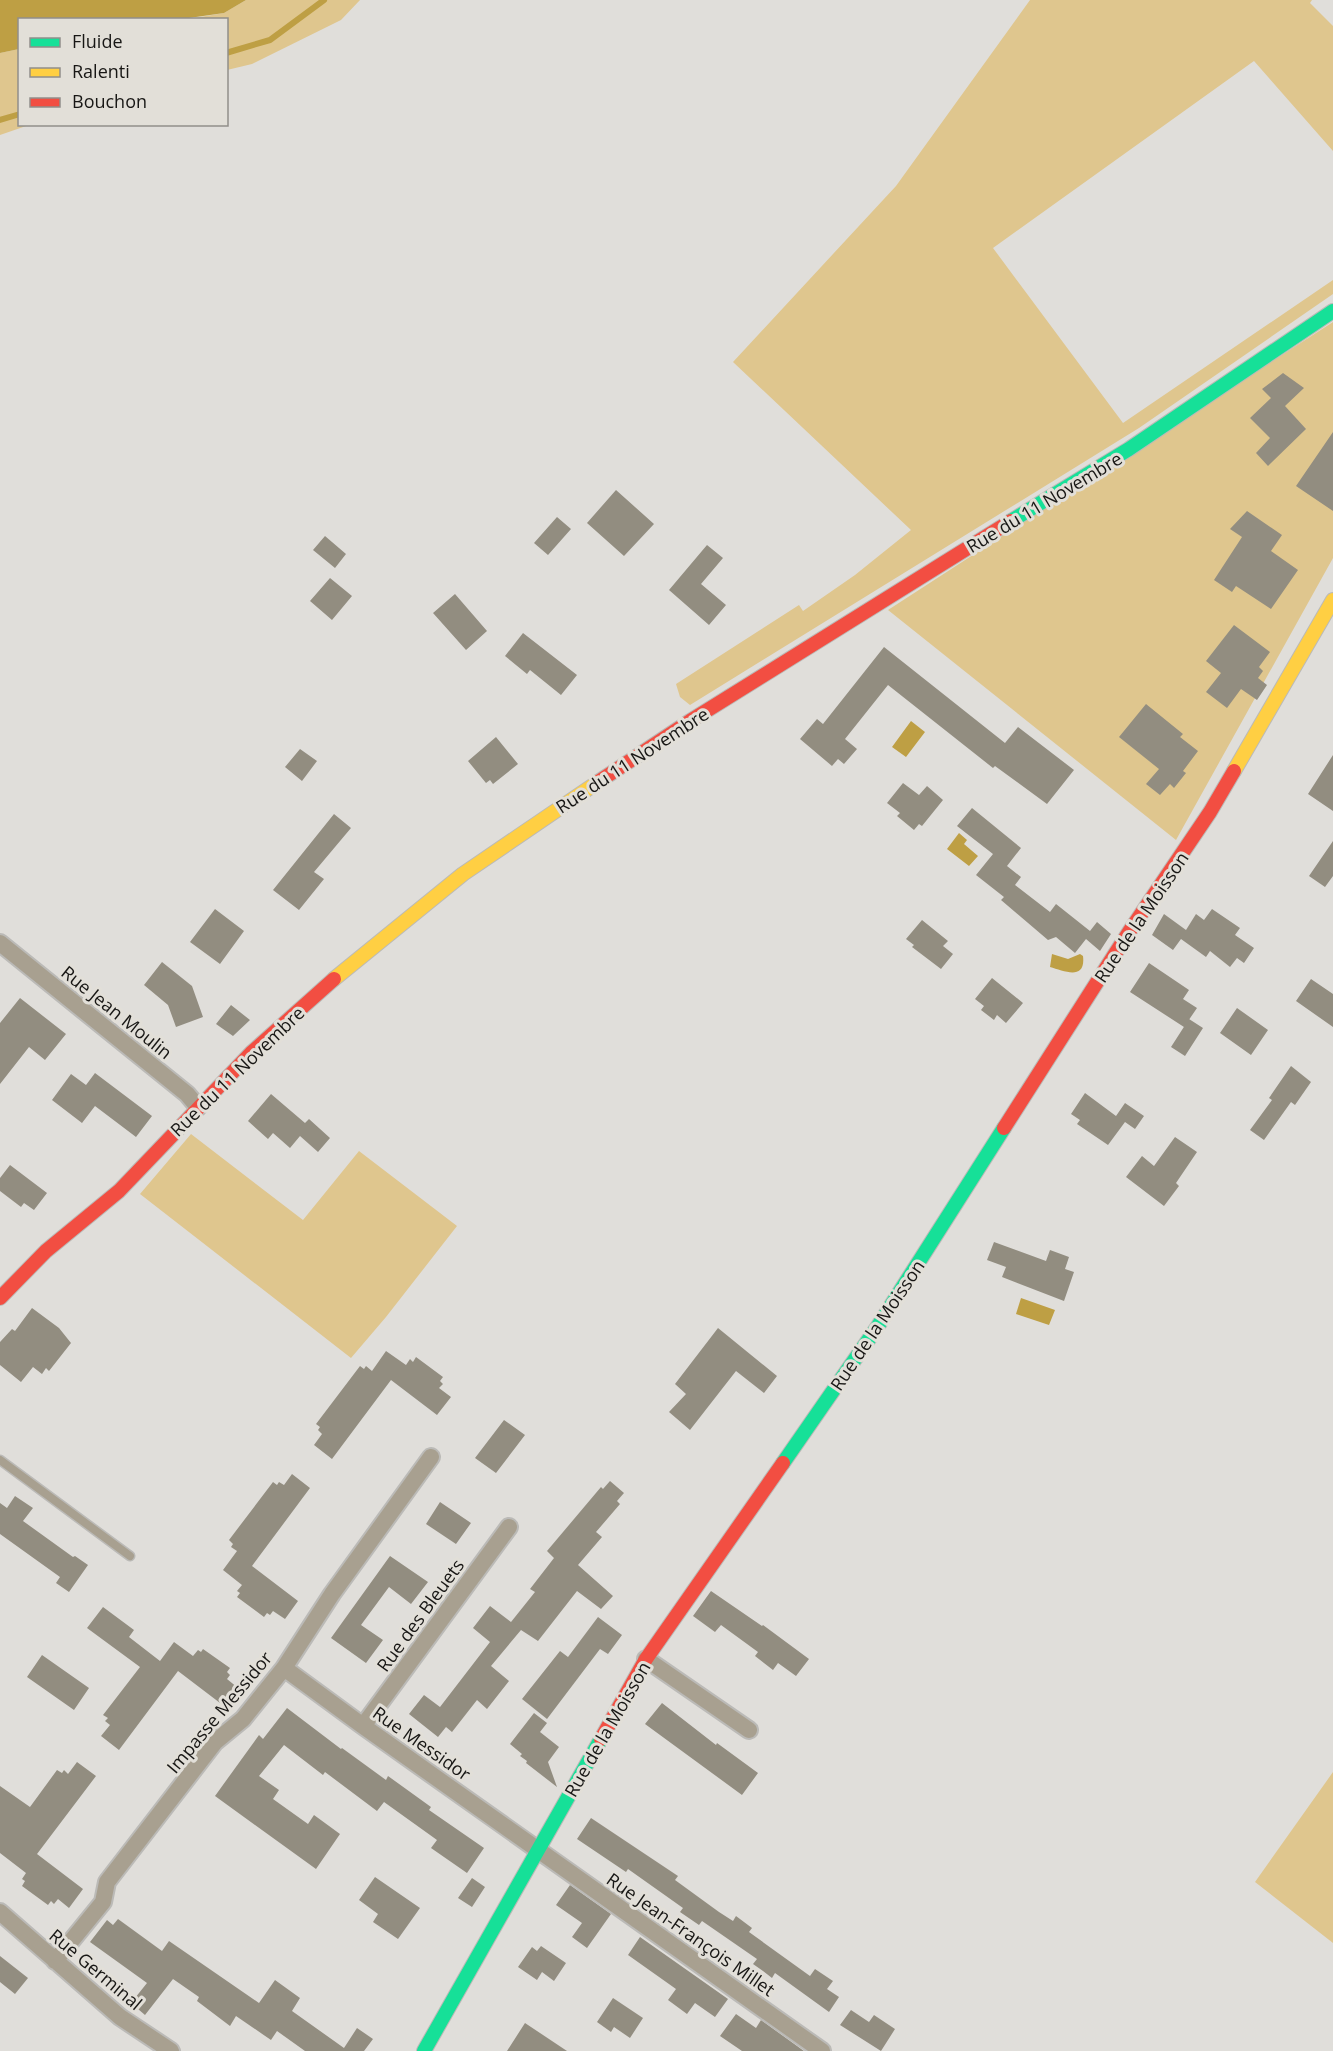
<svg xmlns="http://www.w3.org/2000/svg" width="1333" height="2051" font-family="'Open Sans',sans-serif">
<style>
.green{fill:#dfc68e}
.water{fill:#be9f44}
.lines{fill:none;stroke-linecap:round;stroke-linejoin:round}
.stream{stroke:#be9f44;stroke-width:6}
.building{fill:#928d80}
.lane-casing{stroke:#bbbab7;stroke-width:11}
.street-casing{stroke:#bbbab7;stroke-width:20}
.fast-casing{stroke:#bbbab7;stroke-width:16}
.slow-casing{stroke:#bbbab7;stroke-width:16}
.jam-casing{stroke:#bbbab7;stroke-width:16}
.lane{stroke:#a8a090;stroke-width:8}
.street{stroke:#a8a090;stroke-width:16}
.fast{stroke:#16e098;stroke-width:14}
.slow{stroke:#ffcf43;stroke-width:14}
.jam{stroke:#f24e42;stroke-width:14}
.labels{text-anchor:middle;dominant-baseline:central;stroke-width:6;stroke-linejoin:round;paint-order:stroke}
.street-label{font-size:18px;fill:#181715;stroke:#e2dfd8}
</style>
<rect width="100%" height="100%" fill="#e0deda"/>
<path class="green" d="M 246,0 L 360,0 L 341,20 L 252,64 L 227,70 L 226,20 L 182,20 L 224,13 Z
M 1030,0 L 1312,0 L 1310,3 L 1333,26 L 1333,151 L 1254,61 L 993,248 L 1123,423 L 1333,280 L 1333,294 L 1139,428 L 690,705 L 680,697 L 676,684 L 799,605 L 803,611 L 855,575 L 911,530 L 733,362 L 896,186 Z
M 19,49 L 20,124 L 29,125 L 0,135 L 0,53 Z
M 1333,322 L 1333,558 L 1176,840 L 888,610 Z
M 191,1134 L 303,1220 L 359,1151 L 457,1226 L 386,1317 L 351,1358 L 140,1194 Z
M 1333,1772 L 1333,1943 L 1255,1882 Z"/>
<path class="water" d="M 0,0 L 246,0 L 224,13 L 182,19 L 20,20 L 19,49 L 0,53 Z
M 911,721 L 925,732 L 906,757 L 892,747 Z
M 959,833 L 967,840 L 964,844 L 978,856 L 969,866 L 947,849 Z
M 1052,954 L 1068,959 L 1080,954 L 1083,956 C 1086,981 1064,971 1050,967 Z
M 1021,1298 L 1055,1310 L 1049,1325 L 1016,1314 Z"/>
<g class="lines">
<path class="stream" d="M 226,53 L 270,40 L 324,0
M 0,120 L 20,114"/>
</g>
<path class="building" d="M 1283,373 L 1304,388 L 1285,406 L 1306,429 L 1268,466 L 1256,453 L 1270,438 L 1250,418 L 1271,398 L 1262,389 Z
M 1333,432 L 1333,511 L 1296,486 Z
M 616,490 L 654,524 L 624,556 L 587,523 Z
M 1247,511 L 1282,535 L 1271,551 L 1298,570 L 1271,609 L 1236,586 L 1232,592 L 1214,580 L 1242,537 L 1230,529 Z
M 557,517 L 571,529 L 548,555 L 534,543 Z
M 325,536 L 346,554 L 335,568 L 313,550 Z
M 707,545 L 723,558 L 701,584 L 726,605 L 709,625 L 669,590 Z
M 330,578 L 352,596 L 332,620 L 310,601 Z
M 455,594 L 487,631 L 466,650 L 433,613 Z
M 1234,625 L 1270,652 L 1259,667 L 1263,671 L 1258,678 L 1267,685 L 1257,700 L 1241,689 L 1227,708 L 1206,692 L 1221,673 L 1206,661 Z
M 523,633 L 577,675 L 561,695 L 530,670 L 527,674 L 505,656 Z
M 884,647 L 1005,743 L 1018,727 L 1074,770 L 1047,804 L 995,766 L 993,768 L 888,685 L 845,739 L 857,749 L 844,764 L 838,759 L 832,766 L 800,739 L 817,719 L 823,724 Z
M 1146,704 L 1183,734 L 1180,737 L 1198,751 L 1183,771 L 1186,773 L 1174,788 L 1170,784 L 1160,795 L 1146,784 L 1159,769 L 1119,737 Z
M 496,737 L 518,764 L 493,784 L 490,780 L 486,783 L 468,761 Z
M 300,749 L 317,761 L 302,781 L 285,767 Z
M 1333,755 L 1333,811 L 1308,794 Z
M 903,783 L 919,795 L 927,786 L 943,800 L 922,826 L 919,824 L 914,830 L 897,816 L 900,813 L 887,803 Z
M 972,808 L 1021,848 L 1007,866 L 1021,877 L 1015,885 L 1050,912 L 1056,904 L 1090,931 L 1097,922 L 1111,934 L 1100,951 L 1086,939 L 1075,953 L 1056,937 L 1048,940 L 1001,900 L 1004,897 L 976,875 L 993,854 L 957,826 Z
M 334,814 L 351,828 L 314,872 L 324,879 L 299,910 L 273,890 Z
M 1333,841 L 1333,876 L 1325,887 L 1309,876 Z
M 215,909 L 244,931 L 220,964 L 190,942 Z
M 1212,909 L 1240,928 L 1235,935 L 1254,948 L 1244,963 L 1237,958 L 1230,967 L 1210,951 L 1206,957 L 1181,939 L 1173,950 L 1152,935 L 1164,914 L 1186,930 L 1196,914 L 1204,920 Z
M 922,920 L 948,941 L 943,946 L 953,954 L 941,969 L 912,947 L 914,945 L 906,939 Z
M 162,962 L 192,986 L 203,1017 L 176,1027 L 168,1005 L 144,985 Z
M 1149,963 L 1189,990 L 1183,999 L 1197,1008 L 1184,1027 L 1130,992 Z
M 992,978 L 1023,1003 L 1006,1023 L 997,1015 L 994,1020 L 981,1010 L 984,1006 L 975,999 Z
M 1311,979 L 1333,994 L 1333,1027 L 1296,1001 Z
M 20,998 L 66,1034 L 45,1060 L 29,1047 L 0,1084 L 0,1023 Z
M 231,1005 L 250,1020 L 233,1036 L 216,1024 Z
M 1237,1008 L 1268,1030 L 1251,1055 L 1220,1033 Z
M 1189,1019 L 1203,1028 L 1185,1056 L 1171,1047 Z
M 1291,1066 L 1311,1082 L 1295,1105 L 1291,1102 L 1264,1140 L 1250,1130 L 1272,1100 L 1269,1098 Z
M 95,1073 L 152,1116 L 136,1137 L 95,1106 L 82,1123 L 52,1100 L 71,1074 L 86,1085 Z
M 1085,1093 L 1116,1116 L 1125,1103 L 1144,1116 L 1135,1129 L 1125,1122 L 1108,1145 L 1077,1124 L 1080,1120 L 1071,1114 Z
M 271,1094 L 305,1123 L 309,1119 L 330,1138 L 318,1152 L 300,1136 L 290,1148 L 273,1133 L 268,1139 L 248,1121 Z
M 1175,1137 L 1197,1152 L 1176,1183 L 1179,1186 L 1164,1206 L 1126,1177 L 1142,1156 L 1154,1166 Z
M 10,1165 L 47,1193 L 34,1210 L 24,1203 L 21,1207 L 0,1191 L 0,1178 Z
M 994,1242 L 1046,1261 L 1050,1250 L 1069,1257 L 1065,1269 L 1074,1272 L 1064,1301 L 1002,1277 L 1006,1267 L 987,1260 Z
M 32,1308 L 59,1328 L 71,1343 L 49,1371 L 46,1368 L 42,1374 L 33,1367 L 21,1382 L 0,1365 L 0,1342 L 12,1329 L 15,1331 Z
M 718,1328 L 777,1376 L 764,1393 L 736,1371 L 690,1430 L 669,1412 L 686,1394 L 675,1384 Z
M 386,1351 L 406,1365 L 410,1359 L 413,1362 L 416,1357 L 443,1377 L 440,1381 L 443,1384 L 439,1388 L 451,1397 L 437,1415 L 391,1380 L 332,1459 L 314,1445 L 322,1434 L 318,1430 L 320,1427 L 316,1424 L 360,1366 L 364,1369 L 366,1366 L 372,1371 Z
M 504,1420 L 525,1435 L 496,1473 L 475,1458 Z
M 292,1474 L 310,1488 L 252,1566 L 298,1601 L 285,1619 L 273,1611 L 270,1615 L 267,1613 L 264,1617 L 237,1597 L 240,1593 L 237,1591 L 242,1585 L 223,1570 L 237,1551 L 231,1547 L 233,1544 L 229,1540 L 273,1482 L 277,1485 L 279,1482 L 284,1485 Z
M 610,1481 L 624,1493 L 617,1501 L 620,1504 L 596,1532 L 602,1537 L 578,1565 L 613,1596 L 601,1609 L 577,1591 L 538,1641 L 521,1630 L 491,1666 L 509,1681 L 487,1709 L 477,1700 L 452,1732 L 446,1727 L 438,1737 L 409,1714 L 424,1695 L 440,1707 L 490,1642 L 473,1628 L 490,1606 L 511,1622 L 535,1592 L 530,1589 L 554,1558 L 547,1551 L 601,1487 L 603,1489 Z
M 15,1496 L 33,1508 L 23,1521 L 73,1557 L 75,1556 L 88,1565 L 69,1592 L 56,1583 L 60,1577 L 0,1534 L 0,1503 L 7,1508 Z
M 440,1502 L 471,1523 L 456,1544 L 426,1524 Z
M 390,1556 L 428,1582 L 411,1604 L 389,1587 L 361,1625 L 383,1640 L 366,1663 L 331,1638 Z
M 711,1591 L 762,1626 L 763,1625 L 809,1659 L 796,1676 L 778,1663 L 773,1670 L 755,1656 L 758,1652 L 721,1625 L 715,1632 L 693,1616 Z
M 103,1607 L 134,1630 L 129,1637 L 160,1661 L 174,1642 L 193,1656 L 198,1650 L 201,1652 L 203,1649 L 230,1668 L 227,1672 L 230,1675 L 227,1679 L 238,1688 L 224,1706 L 178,1671 L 119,1750 L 101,1736 L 110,1725 L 105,1721 L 108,1718 L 103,1715 L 140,1667 L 87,1628 Z
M 598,1617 L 622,1635 L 608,1654 L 600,1649 L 547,1719 L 522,1699 L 560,1651 L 568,1657 Z
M 42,1655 L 89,1688 L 74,1710 L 27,1677 Z
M 662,1703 L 716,1745 L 717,1743 L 758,1773 L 742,1795 L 645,1724 Z
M 287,1708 L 341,1749 L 342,1748 L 386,1780 L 388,1776 L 431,1807 L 429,1810 L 484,1848 L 467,1873 L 431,1848 L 437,1840 L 384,1802 L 377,1811 L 325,1772 L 323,1775 L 284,1745 L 259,1776 L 279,1790 L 273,1799 L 308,1824 L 314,1815 L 340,1834 L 316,1869 L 215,1796 L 259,1735 L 263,1739 Z
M 534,1713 L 547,1723 L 540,1732 L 559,1747 L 548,1762 L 557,1787 L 526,1763 L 527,1761 L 520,1756 L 522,1754 L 510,1744 Z
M 77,1762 L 96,1776 L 37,1854 L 83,1889 L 69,1908 L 58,1899 L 54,1904 L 51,1901 L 48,1905 L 22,1886 L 25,1881 L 22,1879 L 26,1873 L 0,1853 L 0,1786 L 30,1807 L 57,1770 L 62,1773 L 64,1770 L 68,1774 Z
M 591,1818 L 678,1876 L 675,1880 L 719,1912 L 733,1921 L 736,1916 L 752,1928 L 749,1932 L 810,1976 L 815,1969 L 833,1981 L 827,1989 L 839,1997 L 829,2012 L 775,1973 L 772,1978 L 763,1971 L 753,1964 L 757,1959 L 702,1921 L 699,1925 L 680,1912 L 683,1908 L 628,1869 L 626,1872 L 577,1839 Z
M 375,1877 L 420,1908 L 398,1939 L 373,1922 L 378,1914 L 359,1900 Z
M 472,1878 L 485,1887 L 472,1907 L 458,1898 Z
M 570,1885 L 611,1914 L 587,1948 L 572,1937 L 582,1923 L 556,1905 Z
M 118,1919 L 162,1951 L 169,1941 L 259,2003 L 275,1980 L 300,1998 L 292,2011 L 344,2048 L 357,2028 L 373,2039 L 364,2051 L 305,2051 L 277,2031 L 271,2040 L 236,2016 L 230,2026 L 197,2001 L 199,1997 L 173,1979 L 145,2015 L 131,2003 L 147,1983 L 90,1942 L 107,1920 L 113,1925 Z
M 640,1937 L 728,1999 L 715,2017 L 695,2003 L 687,2014 L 668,2000 L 676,1989 L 628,1955 Z
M 541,1946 L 566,1963 L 554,1981 L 542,1972 L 537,1980 L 518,1967 L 532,1947 L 537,1951 Z
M 0,1956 L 28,1978 L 15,1994 L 0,1982 Z
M 613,1998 L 643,2018 L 630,2038 L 614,2027 L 611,2032 L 597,2022 Z
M 851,2010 L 869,2022 L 874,2015 L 895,2029 L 881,2051 L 840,2025 Z
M 736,2014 L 756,2028 L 761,2020 L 804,2051 L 742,2051 L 720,2036 Z
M 525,2023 L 567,2051 L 507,2051 Z"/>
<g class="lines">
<g class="lane-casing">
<path id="lane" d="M 0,1460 L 130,1556"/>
</g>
<g class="street-casing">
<path id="street" d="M 0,943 L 187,1094 L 198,1107
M 646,1659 L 749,1730
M 284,1668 L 363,1726 L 822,2051
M 363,1726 L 509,1527
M 0,1912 L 120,2017 L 171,2051
M 55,1961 L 103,1902 L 107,1882 L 215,1742 L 243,1719 L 284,1668 L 332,1594 L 431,1457"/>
</g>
<g class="fast-casing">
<path id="fast" d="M 1011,521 L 1129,449 L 1333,311
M 783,1463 L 878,1326 L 1004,1128
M 424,2051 L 601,1739"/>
</g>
<g class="slow-casing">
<path id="slow" d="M 1234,771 L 1333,600
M 334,979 L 463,874 L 598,782"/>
</g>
<g class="jam-casing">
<path id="jam" d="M 598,782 L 690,721 L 1011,521
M 1004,1128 L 1129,932 L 1210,812 L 1234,771
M 0,1298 L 46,1251 L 119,1191 L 251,1053 L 334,979
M 601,1739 L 646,1659 L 783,1463"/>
</g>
<use href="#lane" class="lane"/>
<use href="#street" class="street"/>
<use href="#fast" class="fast"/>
<use href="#slow" class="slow"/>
<use href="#jam" class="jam"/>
</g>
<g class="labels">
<g class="street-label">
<text transform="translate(1044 502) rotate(-31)">Rue du 11 Novembre</text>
<text transform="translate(632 760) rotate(-33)">Rue du 11 Novembre</text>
<text transform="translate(1141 917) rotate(-56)">Rue de la Moisson</text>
<text transform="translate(117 1012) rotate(39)">Rue Jean Moulin</text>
<text transform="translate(237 1071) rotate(-44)">Rue du 11 Novembre</text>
<text transform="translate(877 1325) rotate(-56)">Rue de la Moisson</text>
<text transform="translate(420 1615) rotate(-54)">Rue des Bleuets</text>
<text transform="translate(219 1712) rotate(-50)">Impasse Messidor</text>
<text transform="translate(607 1729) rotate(-60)">Rue de la Moisson</text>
<text transform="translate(422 1743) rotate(35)">Rue Messidor</text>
<text transform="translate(691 1934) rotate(35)">Rue Jean-François Millet</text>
<text transform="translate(96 1969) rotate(40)">Rue Germinal</text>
</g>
</g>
<rect x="18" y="18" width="210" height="108" fill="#e2dfd8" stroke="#918f8a" stroke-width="1.5"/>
<rect x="30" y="38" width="30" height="9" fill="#16e098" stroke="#918f8a" stroke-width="1.5"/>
<text x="72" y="48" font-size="18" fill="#181715">Fluide</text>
<rect x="30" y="68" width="30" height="9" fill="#ffcf43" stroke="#918f8a" stroke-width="1.5"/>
<text x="72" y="78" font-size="18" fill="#181715">Ralenti</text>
<rect x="30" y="98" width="30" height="9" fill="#f24e42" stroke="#918f8a" stroke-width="1.5"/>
<text x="72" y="108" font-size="18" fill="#181715">Bouchon</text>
</svg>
